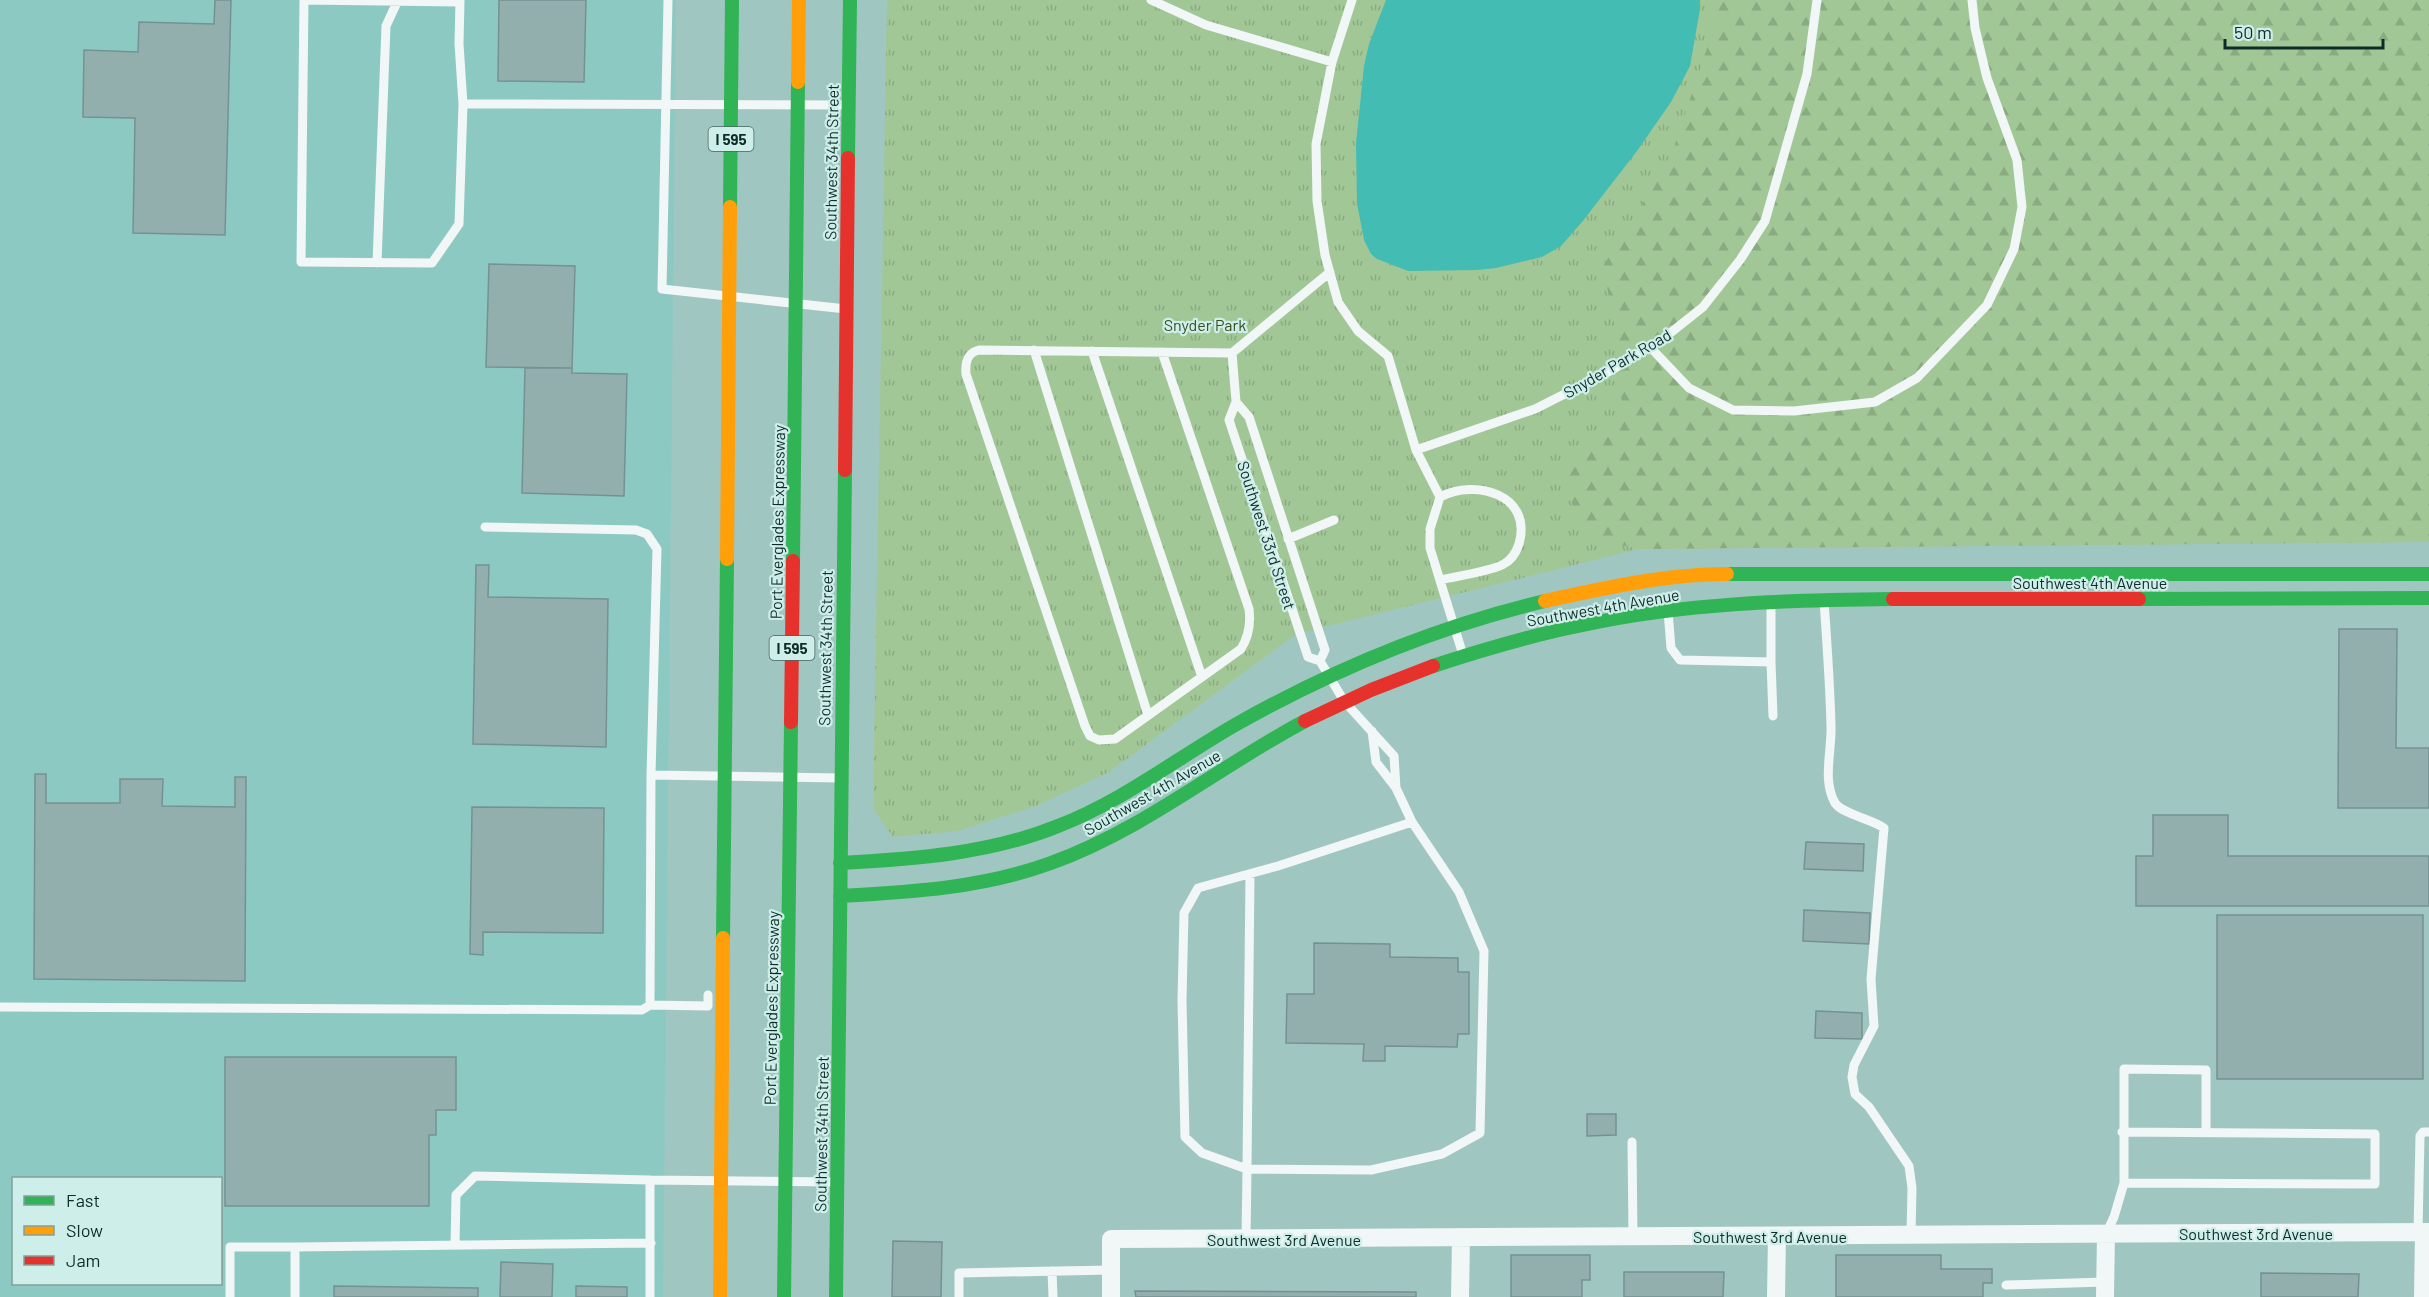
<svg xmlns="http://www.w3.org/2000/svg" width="2429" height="1297" font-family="Barlow,sans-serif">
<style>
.built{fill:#8cc9c2;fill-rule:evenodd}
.grass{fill:url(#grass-tufts)}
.forest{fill:url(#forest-firs)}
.water{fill:#43bcb3}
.building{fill:#92afae;stroke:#749292;stroke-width:1.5}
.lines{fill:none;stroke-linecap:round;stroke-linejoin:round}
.lane{stroke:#f1f6f6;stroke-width:9}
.street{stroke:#f1f6f6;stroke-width:18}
.fast{stroke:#30b455;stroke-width:14}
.slow{stroke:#ff9f0a;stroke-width:14}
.jam{stroke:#e5322d;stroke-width:14}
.labels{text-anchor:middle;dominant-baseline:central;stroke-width:4.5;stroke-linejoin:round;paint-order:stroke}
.shield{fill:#ceeeea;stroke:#486662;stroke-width:1.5}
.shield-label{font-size:15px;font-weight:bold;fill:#0f2b28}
.street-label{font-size:16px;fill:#0f2b28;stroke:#ceeeea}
.park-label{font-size:16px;fill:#394b1e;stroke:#ceeeea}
</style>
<defs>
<pattern id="grass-tufts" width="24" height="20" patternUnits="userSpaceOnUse" patternTransform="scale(1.5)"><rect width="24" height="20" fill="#a2c796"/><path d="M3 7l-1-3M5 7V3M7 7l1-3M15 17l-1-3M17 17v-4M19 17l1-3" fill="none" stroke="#8aab81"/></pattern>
<pattern id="forest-firs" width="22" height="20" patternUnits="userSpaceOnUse" patternTransform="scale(1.5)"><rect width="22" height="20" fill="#a2c796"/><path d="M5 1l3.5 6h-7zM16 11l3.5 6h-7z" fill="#8aab81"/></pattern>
</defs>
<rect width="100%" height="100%" fill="#a0c6c1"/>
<path class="built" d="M 0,0 L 676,0 L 663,1297 L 0,1297 ZM 14,1178 L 220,1178 L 220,1284 L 14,1284 Z"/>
<path class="grass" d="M 887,0 L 2429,0 L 2429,542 L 1639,549 L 1296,634 L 1109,772 L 1036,806 L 957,831 L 893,837 L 873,809 Z"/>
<path class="forest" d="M 1714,0 L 2429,0 L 2429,542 L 1639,549 L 1585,537 L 1568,493 L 1568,461 C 1585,442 1605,427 1622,406 L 1614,323 L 1603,266 L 1670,159 L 1711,36 Z"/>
<path class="water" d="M 1386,0 L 1700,0 L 1700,9 L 1690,66 L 1671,102 L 1637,151 L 1582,222 L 1561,246 L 1542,257 L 1496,268 L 1477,270 L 1408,271 L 1377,259 L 1371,254 L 1364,240 L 1357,203 L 1356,143 L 1364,66 L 1369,44 Z"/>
<path class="building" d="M 215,0 L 231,0 L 225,235 L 133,233 L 135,118 L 83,117 L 84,50 L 138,52 L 139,22 L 214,24 Z
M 499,0 L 586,0 L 584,82 L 498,81 Z
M 489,264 L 575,266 L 572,368 L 486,367 Z
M 525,368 L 572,368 L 572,373 L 627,374 L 624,496 L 522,493 Z
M 476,565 L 489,565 L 488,597 L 608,599 L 606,747 L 473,744 Z
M 2339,629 L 2397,629 L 2396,748 L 2429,748 L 2429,808 L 2338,808 Z
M 35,774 L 46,774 L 46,803 L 120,803 L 120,779 L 163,779 L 162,806 L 235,807 L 235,777 L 246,777 L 245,981 L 34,979 Z
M 472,807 L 604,808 L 603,933 L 483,932 L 483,955 L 470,954 Z
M 2153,815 L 2228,815 L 2228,856 L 2429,856 L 2429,906 L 2136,906 L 2136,856 L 2153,856 Z
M 1806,842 L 1864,844 L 1863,871 L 1804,869 Z
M 1804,910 L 1870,913 L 1869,944 L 1803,941 Z
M 2217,915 L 2423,915 L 2423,1079 L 2217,1079 Z
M 1314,943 L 1390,944 L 1390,957 L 1458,958 L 1458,972 L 1469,972 L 1469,1034 L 1458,1034 L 1457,1047 L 1385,1046 L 1385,1061 L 1363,1061 L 1364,1044 L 1286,1043 L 1287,994 L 1314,994 Z
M 1816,1011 L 1862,1013 L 1862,1039 L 1815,1038 Z
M 225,1057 L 456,1057 L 456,1110 L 436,1110 L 436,1135 L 429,1135 L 429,1206 L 225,1206 Z
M 1587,1114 L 1616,1114 L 1616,1135 L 1587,1136 Z
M 893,1241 L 942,1242 L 941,1297 L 892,1297 Z
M 1511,1255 L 1590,1255 L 1590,1280 L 1582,1280 L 1582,1297 L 1511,1297 Z
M 1836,1255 L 1941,1255 L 1941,1269 L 1992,1269 L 1992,1283 L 1983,1283 L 1983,1297 L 1836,1297 Z
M 501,1262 L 553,1264 L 552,1297 L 500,1297 Z
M 1624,1272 L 1724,1272 L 1723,1297 L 1624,1297 Z
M 2261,1273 L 2359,1274 L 2358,1297 L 2261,1297 Z
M 334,1286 L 478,1288 L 478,1297 L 334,1297 Z
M 576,1286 L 627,1287 L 627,1297 L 576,1297 Z
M 1135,1291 L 1416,1292 L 1416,1297 L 1136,1297 Z"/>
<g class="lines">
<path class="lane" d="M 304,0 L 301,262 L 432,263 L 459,224 L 463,104 L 848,105
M 304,0 L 460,2
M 460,0 L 459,44 L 463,104
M 668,0 L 662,289 L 846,309
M 1151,0 L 1206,25 L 1332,62
M 1352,0 L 1332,62 L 1316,144 L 1317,201 L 1325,255 L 1338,302 L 1358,331 L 1388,356 L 1416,450 L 1440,497 L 1430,529 L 1430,548 L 1463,655
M 377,263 L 386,26 L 398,0
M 1330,272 L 1232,353 L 1236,402 L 1229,420 L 1308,657 L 1320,661 L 1344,701 L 1394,756 L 1396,788 L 1376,762 L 1372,731
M 1650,347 L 1689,388 L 1733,410 L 1794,411 L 1875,402 L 1917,378 L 1987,305 L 2014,249 L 2022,207 L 2017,160 L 1987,78 L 1975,28 L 1972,0
M 1034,350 L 1148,715
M 1092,351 L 1202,677
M 1162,352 L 1249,609 C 1251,624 1249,636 1241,649 L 1115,739 L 1099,740 L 1090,736 L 1085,726 L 966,374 C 965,362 967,353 979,350 L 1232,353
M 1236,402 L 1249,417 L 1325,650 L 1320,661
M 1416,450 L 1535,409 L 1612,370 L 1664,338 L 1703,307 L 1740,260 L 1765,221 L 1807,74 L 1817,0
M 485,527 L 636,530 L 647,534 L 657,549 L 651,775 L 650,1005
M 1288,539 L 1334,520
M 1440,580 C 1457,576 1487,572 1502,565 C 1511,561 1516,553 1519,544 C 1533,495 1476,478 1440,497
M 1824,601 C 1827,643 1830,684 1831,726 C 1832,751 1822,780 1835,803 C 1842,814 1872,819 1884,828 L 1871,979 L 1874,1026 L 1854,1065 L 1852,1077 L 1855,1094 L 1869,1107 L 1909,1166 L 1912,1188 L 1911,1235
M 1668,611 L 1671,648 L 1680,660 L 1771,662 L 1771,603
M 1771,662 L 1773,716
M 651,775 L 840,778
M 1250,874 L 1247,1169 L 1371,1170 L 1442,1154 L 1480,1133 L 1484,951 L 1459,892 L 1412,822
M 0,1007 L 642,1010 L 650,1005 L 708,1006 L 708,995
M 2122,1132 L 2375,1134 L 2375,1184 L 2124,1183
M 1632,1142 L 1633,1237
M 2418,1232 L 2420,1136 L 2423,1132 L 2429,1132
M 2106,1234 L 2114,1217 L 2124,1183 L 2124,1069 L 2206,1070 L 2206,1132
M 1246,1239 L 1247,1169 L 1202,1153 L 1185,1137 L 1182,1000 L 1184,913 L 1198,888 L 1278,866 L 1412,822 L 1396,788
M 455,1245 L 456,1195 L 475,1176 L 650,1180
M 1052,1271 L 1053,1297
M 2006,1285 L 2105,1282
M 230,1297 L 230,1247 L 295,1247
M 295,1297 L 295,1247 L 651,1243
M 650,1297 L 650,1180 L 837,1182
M 959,1297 L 959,1273 L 1111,1270"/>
<path class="street" d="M 1111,1297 L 1111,1239 L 2429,1232
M 1460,1297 L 1461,1238
M 1776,1297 L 1777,1236
M 2105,1297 L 2106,1234
M 2423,1297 L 2424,1232"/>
<path class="fast" d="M 848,158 L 850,0
M 730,207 L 732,0
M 793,561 L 798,82
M 1727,574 L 2429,574
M 2139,599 L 2429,598
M 1433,666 C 1482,650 1532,635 1583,625 C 1684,603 1790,600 1893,599
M 840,863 C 914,859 989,854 1058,826 C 1121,802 1176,759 1235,725 C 1332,670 1435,627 1545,601
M 840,896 C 911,892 983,888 1051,863 C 1143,830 1220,766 1305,721
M 723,938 L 727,559
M 784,1297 L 791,722
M 836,1297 L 845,470"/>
<path class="slow" d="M 798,82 L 799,0
M 727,559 L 730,207
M 1545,601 C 1604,588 1667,574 1727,574
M 720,1297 L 723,938"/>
<path class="jam" d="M 845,470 L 848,158
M 1893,599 L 2139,599
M 1305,721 L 1371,690 L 1433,666
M 791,722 L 793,561"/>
</g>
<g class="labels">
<g class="shield">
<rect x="708.5" y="127" width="45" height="24" rx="4.5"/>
<rect x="769.5" y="636" width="45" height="24" rx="4.5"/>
</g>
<g class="shield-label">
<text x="731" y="139">I 595</text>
<text x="792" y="648">I 595</text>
</g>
<g class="street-label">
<text transform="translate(831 162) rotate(-89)">Southwest 34th Street</text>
<text transform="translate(1617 363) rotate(-30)">Snyder Park Road</text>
<text transform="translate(777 522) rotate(-89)">Port Everglades Expressway</text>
<text transform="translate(1267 535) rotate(72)">Southwest 33rd Street</text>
<text x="2090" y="582">Southwest 4th Avenue</text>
<text transform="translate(1603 607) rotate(-10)">Southwest 4th Avenue</text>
<text transform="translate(825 648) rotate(-89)">Southwest 34th Street</text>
<text transform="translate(1152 792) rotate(-30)">Southwest 4th Avenue</text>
<text transform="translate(771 1008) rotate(-89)">Port Everglades Expressway</text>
<text transform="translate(821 1134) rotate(-89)">Southwest 34th Street</text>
<text x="2256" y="1233">Southwest 3rd Avenue</text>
<text x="1770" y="1236">Southwest 3rd Avenue</text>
<text x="1284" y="1239">Southwest 3rd Avenue</text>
</g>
<g class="park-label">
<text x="1205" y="324">Snyder Park</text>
</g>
</g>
<rect x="12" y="1177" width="210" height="108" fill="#ceeeea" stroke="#82a09c" stroke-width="1.5"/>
<rect x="24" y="1196" width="30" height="9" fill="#30b455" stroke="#82a09c" stroke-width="1.5"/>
<text x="66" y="1207" font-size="18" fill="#0f2b28">Fast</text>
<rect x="24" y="1226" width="30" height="9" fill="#ff9f0a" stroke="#82a09c" stroke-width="1.5"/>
<text x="66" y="1237" font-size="18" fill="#0f2b28">Slow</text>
<rect x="24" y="1256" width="30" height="9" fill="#e5322d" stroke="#82a09c" stroke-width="1.5"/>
<text x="66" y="1267" font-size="18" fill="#0f2b28">Jam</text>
<path d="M2225 39v9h158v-9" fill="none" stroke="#0f2b28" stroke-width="3"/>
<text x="2234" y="39" font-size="18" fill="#0f2b28" stroke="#ceeeea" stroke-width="4.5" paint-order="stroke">50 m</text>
</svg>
